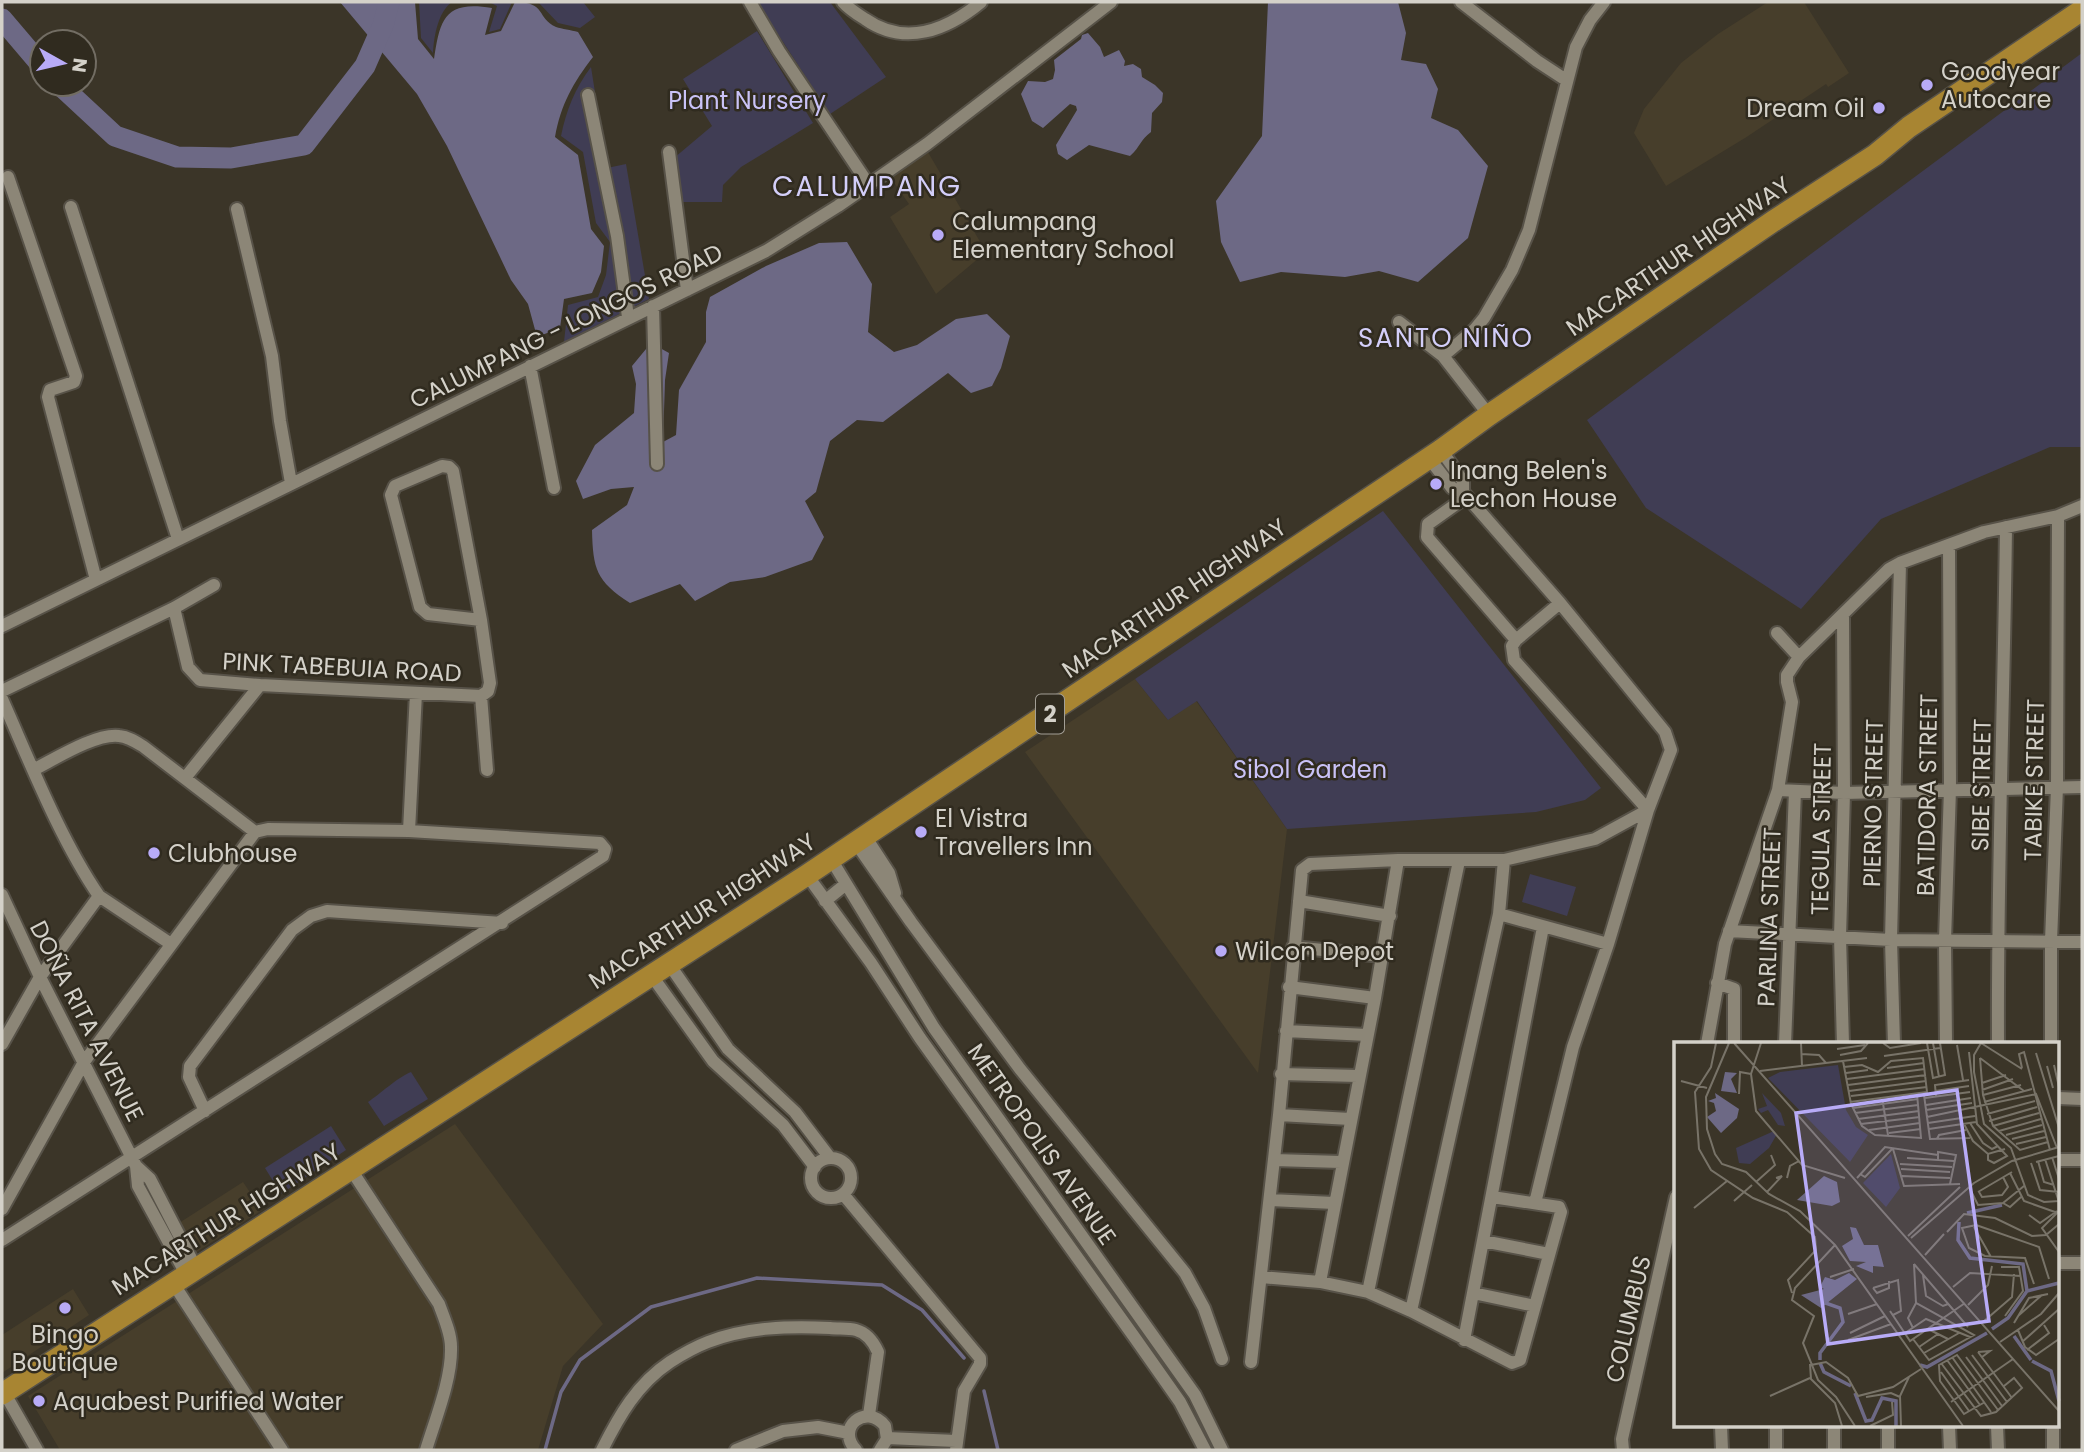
<svg xmlns="http://www.w3.org/2000/svg" width="2084" height="1452" font-family="Poppins,sans-serif">
<style>
.built{fill:#473e2b}
.green{fill:#403d54}
.forest{fill:#6d6985}
.lines{fill:none;stroke-linecap:round;stroke-linejoin:round}
.stream{stroke:#6d6985;stroke-width:3.5}
.river{stroke:#6d6985;stroke-width:21}
.minor-casing{stroke:#575248;stroke-width:16}
.highway-casing{stroke:#575248;stroke-width:24}
.minor{stroke:#8c8677;stroke-width:12}
.highway{stroke:#a88532;stroke-width:21}
.poi-dot{fill:#b8abf7;stroke:#302b1f;stroke-width:2.5}
.labels{text-anchor:middle;dominant-baseline:central;stroke-width:5;stroke-linejoin:round;paint-order:stroke}
.shield{fill:#302b1f;stroke:#a39f96;stroke-width:2}
.shield-label{font-size:23px;font-weight:bold;fill:#d4d1c9}
.poi-label{font-size:24px;fill:#d4d1c9;stroke:#302b1f;text-anchor:start}
.park-label{font-size:24px;fill:#c9c2f7;stroke:#302b1f}
.street-label{font-size:24px;fill:#d4d1c9;stroke:#302b1f}
.neighbourhood-label{font-size:26px;letter-spacing:2px;fill:#d3cef9;stroke:#302b1f}
.quarter-label{font-size:28px;letter-spacing:2px;fill:#d3cef9;stroke:#302b1f}
.inset-river{fill:none;stroke:#6d6985;stroke-width:3.5}
.inset-road{fill:none;stroke:#787368;stroke-width:2}
.view{fill:#b8abf7;fill-opacity:0.15;stroke:#b8abf7;stroke-width:3.5}
.inset-edge{fill:none;stroke:#d4d1c9;stroke-width:3.5}
</style>
<rect width="100%" height="100%" fill="#3b3528"/>
<path class="built" d="M 1768,2 L 1804,2 L 1849,73 L 1828,87 L 1826,84 L 1745,138 L 1666,186 L 1634,133 L 1644,109 L 1681,63 L 1718,34 Z
M 925,147 L 986,252 L 936,294 L 890,217 L 909,204 L 888,174 Z
M 1135,679 L 1168,720 L 1196,701 L 1287,829 L 1258,1073 L 1025,752 Z
M 455,1124 L 603,1324 L 563,1366 L 538,1450 L 60,1450 L 28,1396 Z
M 243,1182 L 262,1210 L 195,1253 L 179,1223 Z
M 73,1289 L 89,1315 L 2,1373 L 2,1335 Z"/>
<path class="green" d="M 419,2 L 452,2 C 438,12 434,36 433,53 L 421,38 Z
M 489,2 L 512,2 L 500,29 L 489,32 L 497,6 Z
M 538,2 L 583,2 L 595,17 L 580,28 L 558,23 Z
M 757,2 L 830,2 L 886,77 L 830,114 Z
M 757,31 L 813,123 L 741,167 L 723,185 L 722,202 L 680,202 L 674,158 L 712,126 L 683,79 Z
M 2082,53 L 2082,447 L 2050,447 L 1881,519 L 1801,609 L 1646,508 L 1587,420 Z
M 591,67 L 607,168 L 626,164 L 649,299 L 564,342 L 568,305 L 598,297 L 606,275 L 610,242 L 596,223 L 583,152 L 561,136 C 566,111 575,88 591,67 Z
M 1383,511 L 1601,788 L 1585,800 L 1536,812 L 1287,829 L 1197,701 L 1168,720 L 1135,679 Z
M 1530,874 L 1576,887 L 1567,916 L 1522,902 Z
M 411,1072 L 428,1099 L 384,1126 L 368,1102 C 380,1094 398,1077 411,1072 Z
M 331,1126 L 346,1150 L 281,1194 L 265,1168 Z"/>
<path class="forest" d="M 340,2 L 415,2 L 418,39 L 434,59 C 440,20 444,0 492,8 L 485,35 L 501,31 L 515,2 C 547,2 536,18 556,27 C 562,29 571,30 578,32 L 593,57 C 573,83 561,104 555,137 L 578,155 L 591,229 L 604,246 L 601,272 L 592,293 L 564,299 L 560,328 L 537,337 L 528,304 L 511,280 L 447,146 L 417,94 Z
M 1268,2 L 1398,2 L 1406,33 L 1401,60 L 1426,64 L 1438,89 L 1431,118 L 1458,130 L 1488,166 L 1468,238 L 1418,282 L 1379,271 L 1345,277 L 1281,272 L 1240,282 L 1221,242 L 1216,201 L 1262,136 Z
M 1088,33 L 1100,47 L 1104,57 L 1119,50 L 1125,61 L 1124,66 L 1133,64 L 1141,69 L 1142,77 L 1155,85 L 1163,93 L 1162,102 L 1152,113 L 1151,132 C 1140,140 1141,146 1130,156 L 1089,145 L 1067,160 L 1058,154 L 1056,145 L 1077,110 L 1076,106 L 1070,104 L 1043,128 L 1032,121 L 1021,94 L 1028,81 L 1045,82 L 1053,79 L 1055,70 L 1054,60 L 1081,39 L 1082,35 Z
M 847,242 L 872,284 L 868,332 L 894,352 L 917,345 L 956,319 L 987,314 L 1010,336 L 1001,368 L 992,386 L 971,393 L 948,373 L 883,422 L 857,420 L 830,441 L 816,492 L 805,501 L 824,537 L 812,560 L 765,577 L 730,582 L 695,601 L 680,584 L 630,603 C 596,581 593,569 592,530 L 627,505 L 634,487 L 611,489 L 583,499 L 576,481 L 595,445 L 634,413 L 636,384 L 632,366 L 651,343 L 669,353 L 665,380 L 663,442 L 676,435 L 679,390 L 706,342 L 706,312 L 710,297 L 766,266 L 819,243 Z"/>
<g class="lines">
<path class="stream" d="M 984,1391 L 998,1450
M 545,1450 L 561,1392 L 580,1360 L 651,1307 L 757,1278 L 882,1285 L 922,1310 L 964,1358"/>
<path class="river" d="M 2,19 L 42,66
M 59,84 L 115,136 L 177,157 L 231,158 L 304,145 L 365,66 L 383,25 L 389,2"/>
<g class="minor-casing">
<path id="minor" d="M 750,2 L 779,51 L 869,185
M 843,2 C 849,9 857,14 865,19 C 905,47 947,30 981,2
M 1461,2 L 1537,61 L 1566,80
M 588,95 L 617,236 L 628,317
M 669,152 L 687,290
M 8,177 L 76,376 L 74,382 L 50,390 L 48,397 L 96,580
M 71,207 L 178,539
M 237,209 L 272,356 L 280,421 L 291,483
M 653,306 L 657,464
M 1399,322 L 1443,356 L 1489,415
M 1443,356 L 1475,329 L 1484,318 L 1512,270 L 1529,230 L 1576,47 L 1590,20 L 1604,2
M 530,366 L 554,488
M 1441,450 L 1463,481 L 1463,492
M 1429,458 L 1452,488 L 1463,492 L 1560,603 L 1665,732 L 1671,750 L 1648,810 L 1608,944 L 1573,1047 L 1535,1203
M 1466,497 L 1428,524 L 1427,537 L 1516,640 L 1512,646 L 1514,660 L 1648,810
M 174,608 L 188,667 L 200,680 L 260,685 L 481,696 L 488,691 L 490,683 L 481,620 L 453,471 L 449,467 L 442,466 L 395,486 L 391,495 L 420,607 L 428,614 L 481,620
M 1843,615 L 1844,793 L 1840,937 L 1843,1044
M 2,626 L 766,251 L 838,206 L 927,144 L 1111,2
M 1777,633 L 1799,657
M 1516,640 L 1560,603
M 2,691 L 174,608 L 214,585
M 481,696 L 487,770
M 2,699 C 30,762 60,839 99,896 L 40,977 L 2,1044
M 33,770 C 55,759 96,733 119,736 C 129,737 136,742 144,747 L 255,832
M 185,778 L 260,685
M 1778,790 L 1844,793 L 2082,787
M 409,831 L 416,693
M 865,836 L 889,873 L 895,893
M 856,843 L 911,922 L 1020,1069 L 1185,1273 L 1204,1308 L 1222,1359
M 831,859 L 934,1028 L 1195,1395 L 1222,1450
M 807,875 L 871,963 L 920,1038 L 1135,1338 L 1180,1402 L 1205,1450
M 2,895 L 40,977 L 132,1158 L 136,1166 L 150,1179 L 196,1268
M 99,896 L 171,944
M 825,901 L 846,884
M 1299,901 L 1390,916
M 1499,914 L 1608,944
M 1729,931 L 1891,940 L 2082,942
M 1293,947 L 1382,956
M 669,964 L 728,1049 L 795,1112 L 830,1158
M 652,976 L 713,1061 L 783,1125 L 815,1167
M 1717,983 L 1734,989 L 1734,1044
M 1289,987 L 1375,998
M 1286,1031 L 1367,1035
M 1707,1044 L 1725,944 L 1778,790 L 1792,702 L 1787,682 L 1787,675 L 1799,657 L 1889,569 L 1900,563 L 1984,532 L 2058,516 L 2082,506
M 1785,1044 L 1795,791
M 1894,1044 L 1891,940 L 1900,563
M 1946,1044 L 1945,940 L 1950,789 L 1949,546
M 1998,1044 C 1997,872 2004,699 2006,527
M 2051,1044 L 2051,941 L 2057,787 L 2058,516
M 1281,1074 L 1358,1076
M 2058,1098 L 2082,1099
M 205,1111 L 189,1077 L 190,1066 L 292,930 L 311,916 L 327,911 L 502,923
M 1279,1115 L 1350,1119
M811 1178a20 20 0 1 1 40 0a20 20 0 1 1-40 0Z
M 1274,1160 L 1341,1162
M 2058,1160 L 2082,1160
M 136,1166 L 138,1186 L 186,1274
M 352,1171 L 439,1304 C 444,1318 451,1333 451,1347 C 452,1379 435,1420 426,1450
M 843,1194 L 980,1358 L 980,1364 L 964,1391 L 956,1450
M 1270,1200 L 1334,1203
M 2,1209 L 84,1062 L 255,832 L 268,829 L 409,831 L 600,843 L 605,849 L 603,856 L 2,1240
M 1483,1241 L 1549,1254
M 2058,1263 L 2082,1263
M 1261,1277 L 1320,1282 L 1368,1292 L 1411,1311 L 1512,1363 L 1520,1360 L 1561,1212 L 1559,1207 L 1492,1197
M 1320,1282 L 1375,998 L 1398,860
M 173,1283 L 282,1450
M 1368,1292 L 1459,861
M 1473,1293 L 1535,1306
M 1411,1311 L 1499,914 L 1504,860
M 1464,1340 L 1543,927
M 1251,1362 L 1279,1115 L 1302,870 L 1310,864 L 1398,860 L 1504,860 L 1595,839 L 1648,810
M 4,1392 L 37,1450
M 1721,1426 L 1722,1450
M 1834,1426 L 1834,1450
M 1949,1426 L 1950,1450
M 1997,1426 L 1998,1450
M 2053,1426 L 2053,1450
M 887,1438 L 956,1441
M 602,1450 C 619,1416 637,1384 670,1362 C 681,1355 695,1347 708,1342 C 747,1327 789,1326 830,1328 C 838,1329 848,1328 856,1330 C 867,1333 874,1343 878,1352 L 869,1415
M 736,1450 L 783,1431 L 818,1427 L 849,1433
M 856,1450 C 835,1428 866,1402 885,1426 L 887,1439 L 880,1450
M 1623,1450 L 1622,1439 L 1676,1197
M 1776,1450 L 1776,1426
M 1888,1450 L 1888,1426"/>
</g>
<g class="highway-casing">
<path id="highway" d="M 2,1394 L 807,875 L 1441,450 L 1489,415 L 1775,220 L 1875,155 L 1909,127 L 2082,10"/>
</g>
<use href="#minor" class="minor"/>
<use href="#highway" class="highway"/>
</g>
<g class="poi-dot">
<circle cx="1927" cy="85" r="7"/>
<circle cx="1879" cy="108" r="7"/>
<circle cx="938" cy="235" r="7"/>
<circle cx="1436" cy="484" r="7"/>
<circle cx="921" cy="832" r="7"/>
<circle cx="154" cy="853" r="7"/>
<circle cx="1221" cy="951" r="7"/>
<circle cx="65" cy="1308" r="7"/>
<circle cx="39" cy="1401" r="7"/>
</g>
<g class="labels">
<rect class="shield" x="1036" y="694.5" width="28" height="39" rx="5"/>
<g class="shield-label">
<text x="1050" y="714">2</text>
</g>
<g class="poi-label">
<text x="1941" y="71">Goodyear<tspan x="1941" dy="28">Autocare</tspan></text>
<text x="1865" y="108" text-anchor="end">Dream Oil</text>
<text x="952" y="221">Calumpang<tspan x="952" dy="28">Elementary School</tspan></text>
<text x="1450" y="470">Inang Belen's<tspan x="1450" dy="28">Lechon House</tspan></text>
<text x="935" y="818">El Vistra<tspan x="935" dy="28">Travellers Inn</tspan></text>
<text x="168" y="853">Clubhouse</text>
<text x="1235" y="951">Wilcon Depot</text>
<text x="65" y="1334" text-anchor="middle">Bingo<tspan x="65" dy="28">Boutique</tspan></text>
<text x="53" y="1401">Aquabest Purified Water</text>
</g>
<g class="park-label">
<text x="747" y="100">Plant Nursery</text>
<text x="1310" y="769">Sibol Garden</text>
</g>
<g class="street-label">
<text transform="translate(1678 256) rotate(-34)">MACARTHUR HIGHWAY</text>
<text transform="translate(566 326) rotate(-26)">CALUMPANG - LONGOS ROAD</text>
<text transform="translate(1174 598) rotate(-34)">MACARTHUR HIGHWAY</text>
<text transform="translate(342 667) rotate(3)">PINK TABEBUIA ROAD</text>
<text transform="translate(2034 780) rotate(-89)">TABIKE STREET</text>
<text transform="translate(1981 785) rotate(-89)">SIBE STREET</text>
<text transform="translate(1927 795) rotate(-89)">BATIDORA STREET</text>
<text transform="translate(1873 803) rotate(-89)">PIERNO STREET</text>
<text transform="translate(1821 829) rotate(-89)">TEGULA STREET</text>
<text transform="translate(702 911) rotate(-33)">MACARTHUR HIGHWAY</text>
<text transform="translate(1769 917) rotate(-88)">PARLINA STREET</text>
<text transform="translate(87 1021) rotate(63)">DOÑA RITA AVENUE</text>
<text transform="translate(1042 1144) rotate(55)">METROPOLIS AVENUE</text>
<text transform="translate(226 1219) rotate(-32)">MACARTHUR HIGHWAY</text>
<text transform="translate(1628 1319) rotate(-77)">COLUMBUS</text>
</g>
<g class="neighbourhood-label">
<text x="1446" y="338">SANTO NIÑO</text>
</g>
<g class="quarter-label">
<text x="867" y="186">CALUMPANG</text>
</g>
</g>
<g transform="translate(1674 1042)">
<rect width="385" height="385" fill="#3b3528"/>
<path d="M 164,23 L 172,68 L 182,85 L 194,93 L 176,120 L 94,36 L 106,30 ZM 88,51 L 107,71 L 111,84 L 104,83 L 94,68 L 87,71 L 84,67 L 93,64 ZM 100,89 L 103,92 L 95,106 L 76,122 L 65,121 L 62,106 ZM 217,112 L 226,146 L 212,165 L 189,141 Z" fill="#403d54"/>
<path d="M 51,30 L 63,31 L 57,37 L 63,51 L 47,49 ZM 41,51 L 65,67 L 63,76 L 47,91 L 33,75 L 42,69 L 40,61 L 34,59 L 42,56 ZM 150,134 L 163,140 L 166,160 L 158,164 L 123,158 ZM 176,185 L 182,186 L 190,203 L 204,203 L 210,225 L 199,224 L 199,231 L 182,224 L 192,220 L 176,219 L 168,204 L 179,197 ZM 175,231 L 183,237 L 147,266 L 127,253 L 150,247 L 146,245 L 151,235 L 161,238 Z" fill="#6d6985"/>
<path class="inset-river" d="M 293,171 L 328,163M 285,180 L 284,198 L 296,216 L 349,222 L 353,249M 143,258 L 166,266 L 169,280 L 146,311 L 146,318M 318,287 L 334,276 L 353,249 L 385,241M 340,294 L 357,318M 358,319 L 377,329 L 385,359M 146,321 L 150,330 L 177,344M 246,323 L 253,325 L 313,291M 181,351 L 192,379 L 198,378 L 208,356 L 222,359 L 222,384"/>
<path class="inset-road" d="M 42,1 L 37,25 L 21,50 L 25,107 L 37,128 L 79,156 L 113,170 L 141,195 L 142,208 L 114,238 L 118,251M 55,1 L 32,55 L 33,87 L 41,112 L 48,122 L 72,130 L 95,152 L 126,169 L 161,203 L 289,384M 60,1 L 385,369M 87,1 L 77,32 L 82,69 L 128,123 L 171,136M 127,1 L 128,24M 209,1 L 216,6 L 247,1M 253,1 L 259,36 L 271,33 L 266,1M 259,1 L 265,35M 307,1 L 300,13 L 300,30 L 310,82 L 337,106 L 354,153 L 370,160 L 385,159M 307,1 L 348,27M 283,3 L 289,38M 163,7 L 191,3M 295,10 L 303,82 L 333,114 L 320,121 L 314,118 L 314,112M 362,11 L 385,86M 127,12 L 145,13 L 152,21M 166,13 L 187,9 L 194,1M 210,14 L 266,6M 306,16 L 309,53 L 319,84 L 346,108 L 374,100M 306,16 L 350,49M 169,19 L 177,62 L 188,84 L 201,93 L 247,96 L 243,52M 380,23 L 385,45M 373,24 L 379,46M 170,25 L 188,23 L 204,30 L 217,19 L 249,16 L 253,50 L 176,60M 213,26 L 250,21M 348,26 L 345,12 L 350,10 L 376,108M 86,29 L 193,16M 172,31 L 194,28M 173,37 L 251,27M 7,39 L 33,46M 308,41 L 332,33M 174,43 L 252,33M 308,48 L 339,37M 175,49 L 252,39M 261,49 L 295,44M 65,52 L 66,30 L 77,32M 250,53 L 256,97 L 296,96M 309,53 L 347,43M 177,54 L 253,45M 208,55 L 214,93M 262,55 L 261,43 L 295,38M 251,56 L 296,50M 310,60 L 358,47M 252,63 L 297,56M 179,66 L 244,57M 252,68 L 298,61M 181,71 L 244,63M 313,72 L 361,59M 253,75 L 362,52 L 383,106M 184,77 L 245,69M 315,79 L 363,65M 254,81 L 301,74M 296,81 L 309,101 L 318,107 L 324,104M 187,82 L 246,75M 290,82 L 299,99 L 314,112 L 331,107M 319,84 L 365,71M 255,87 L 302,80M 195,88 L 246,81M 325,89 L 367,77M 215,91 L 247,87M 332,93 L 368,83M 263,97 L 265,93 L 292,88M 338,97 L 370,89M 342,102 L 372,95M 219,107 L 230,144 L 286,142M 378,115 L 385,137M 233,116 L 280,119M 371,117 L 385,160M 264,118 L 264,110 L 282,113 L 276,142M 364,119 L 370,140 L 380,143M 362,120 L 385,114M 357,121 L 366,148 L 385,150M 226,122 L 278,125M 227,127 L 276,130M 336,131 L 350,159 L 381,170M 186,132 L 191,135 L 218,107M 228,134 L 276,136M 113,136 L 116,124 L 125,119M 183,136 L 211,105 L 264,113M 82,140 L 101,123 L 97,113M 295,145 L 304,163 L 329,161 L 350,144M 93,150 L 108,134 L 102,136M 304,150 L 338,130M 305,150 L 308,155 L 328,153 L 334,145 L 329,135M 60,159 L 78,143M 329,161 L 336,165 L 347,155M 20,166 L 53,139M 385,169 L 368,186 L 385,210M 355,173 L 366,181 L 383,169M 302,183 L 365,205 L 375,237M 298,184 L 302,183 L 288,186 L 295,206 L 311,214 L 351,216 L 360,242M 300,185 L 317,215M 273,190 L 290,172 L 321,176 L 358,194 L 372,193 L 385,182M 234,194 L 286,145M 237,196 L 300,141 L 338,119 L 385,105M 161,203 L 121,246 L 118,258 L 140,274 L 129,301 L 144,338 L 162,355 L 181,384M 251,213 L 270,192M 240,222 L 294,285M 327,225 L 345,225 L 349,249 L 331,274M 249,233 L 252,254 L 269,264 L 274,262M 156,235 L 180,227M 279,245 L 296,231 L 347,234M 199,246 L 224,238 L 227,269 L 219,273M 199,246 L 203,251 L 215,246 L 215,239M 294,263 L 314,243 L 318,224M 216,269 L 236,299 L 291,261M 174,272 L 203,262M 344,274 L 368,253M 309,280 L 338,255 L 340,232M 340,281 L 355,256 L 374,252M 239,286 L 234,276 L 242,261M 254,287 L 274,297M 344,288 L 351,305 L 362,313 L 385,297M 176,291 L 211,274M 231,291 L 252,277 L 296,295M 239,297 L 255,318 L 300,293 L 242,261 L 240,222M 174,298 L 217,282M 326,300 L 367,272 L 385,251M 348,300 L 385,267M 245,305 L 264,292M 353,308 L 375,291 L 370,283M 304,310 L 338,356M 304,310 L 316,309 L 308,315M 250,311 L 285,291M 298,313 L 333,360M 278,315 L 317,370M 292,315 L 328,364M 273,318 L 306,363M 267,321 L 307,374 L 322,370 L 348,346 L 340,336 L 330,344M 136,322 L 137,337 L 161,361 L 168,384M 137,323 L 152,320 L 174,336 L 184,354 L 219,345 L 247,327M 267,330 L 295,369M 96,354 L 136,336M 192,355 L 217,351 L 226,355M 277,360 L 339,317M 311,360 L 290,372 L 266,339 L 265,323 L 283,313 L 324,368M 196,384 L 219,373 L 218,360M 227,384 L 226,354 L 235,335"/>
<path class="view" d="M 283,48 L 315,279 L 154,302 L 122,71 Z"/>
<rect width="385" height="385" class="inset-edge"/>
</g>
<rect width="2084" height="1452" fill="none" stroke="#d4d1c9" stroke-width="7"/>
<g transform="translate(63 63) rotate(98)"><circle r="33" fill="#302b1f" stroke="#726d63" stroke-width="2"/>
<path d="M0-5L12 26L0 18L-12 26Z" fill="#b8abf7"/>
<text y="-10" font-size="19" font-weight="bold" text-anchor="middle" fill="#d4d1c9">N</text>
</g>
</svg>
